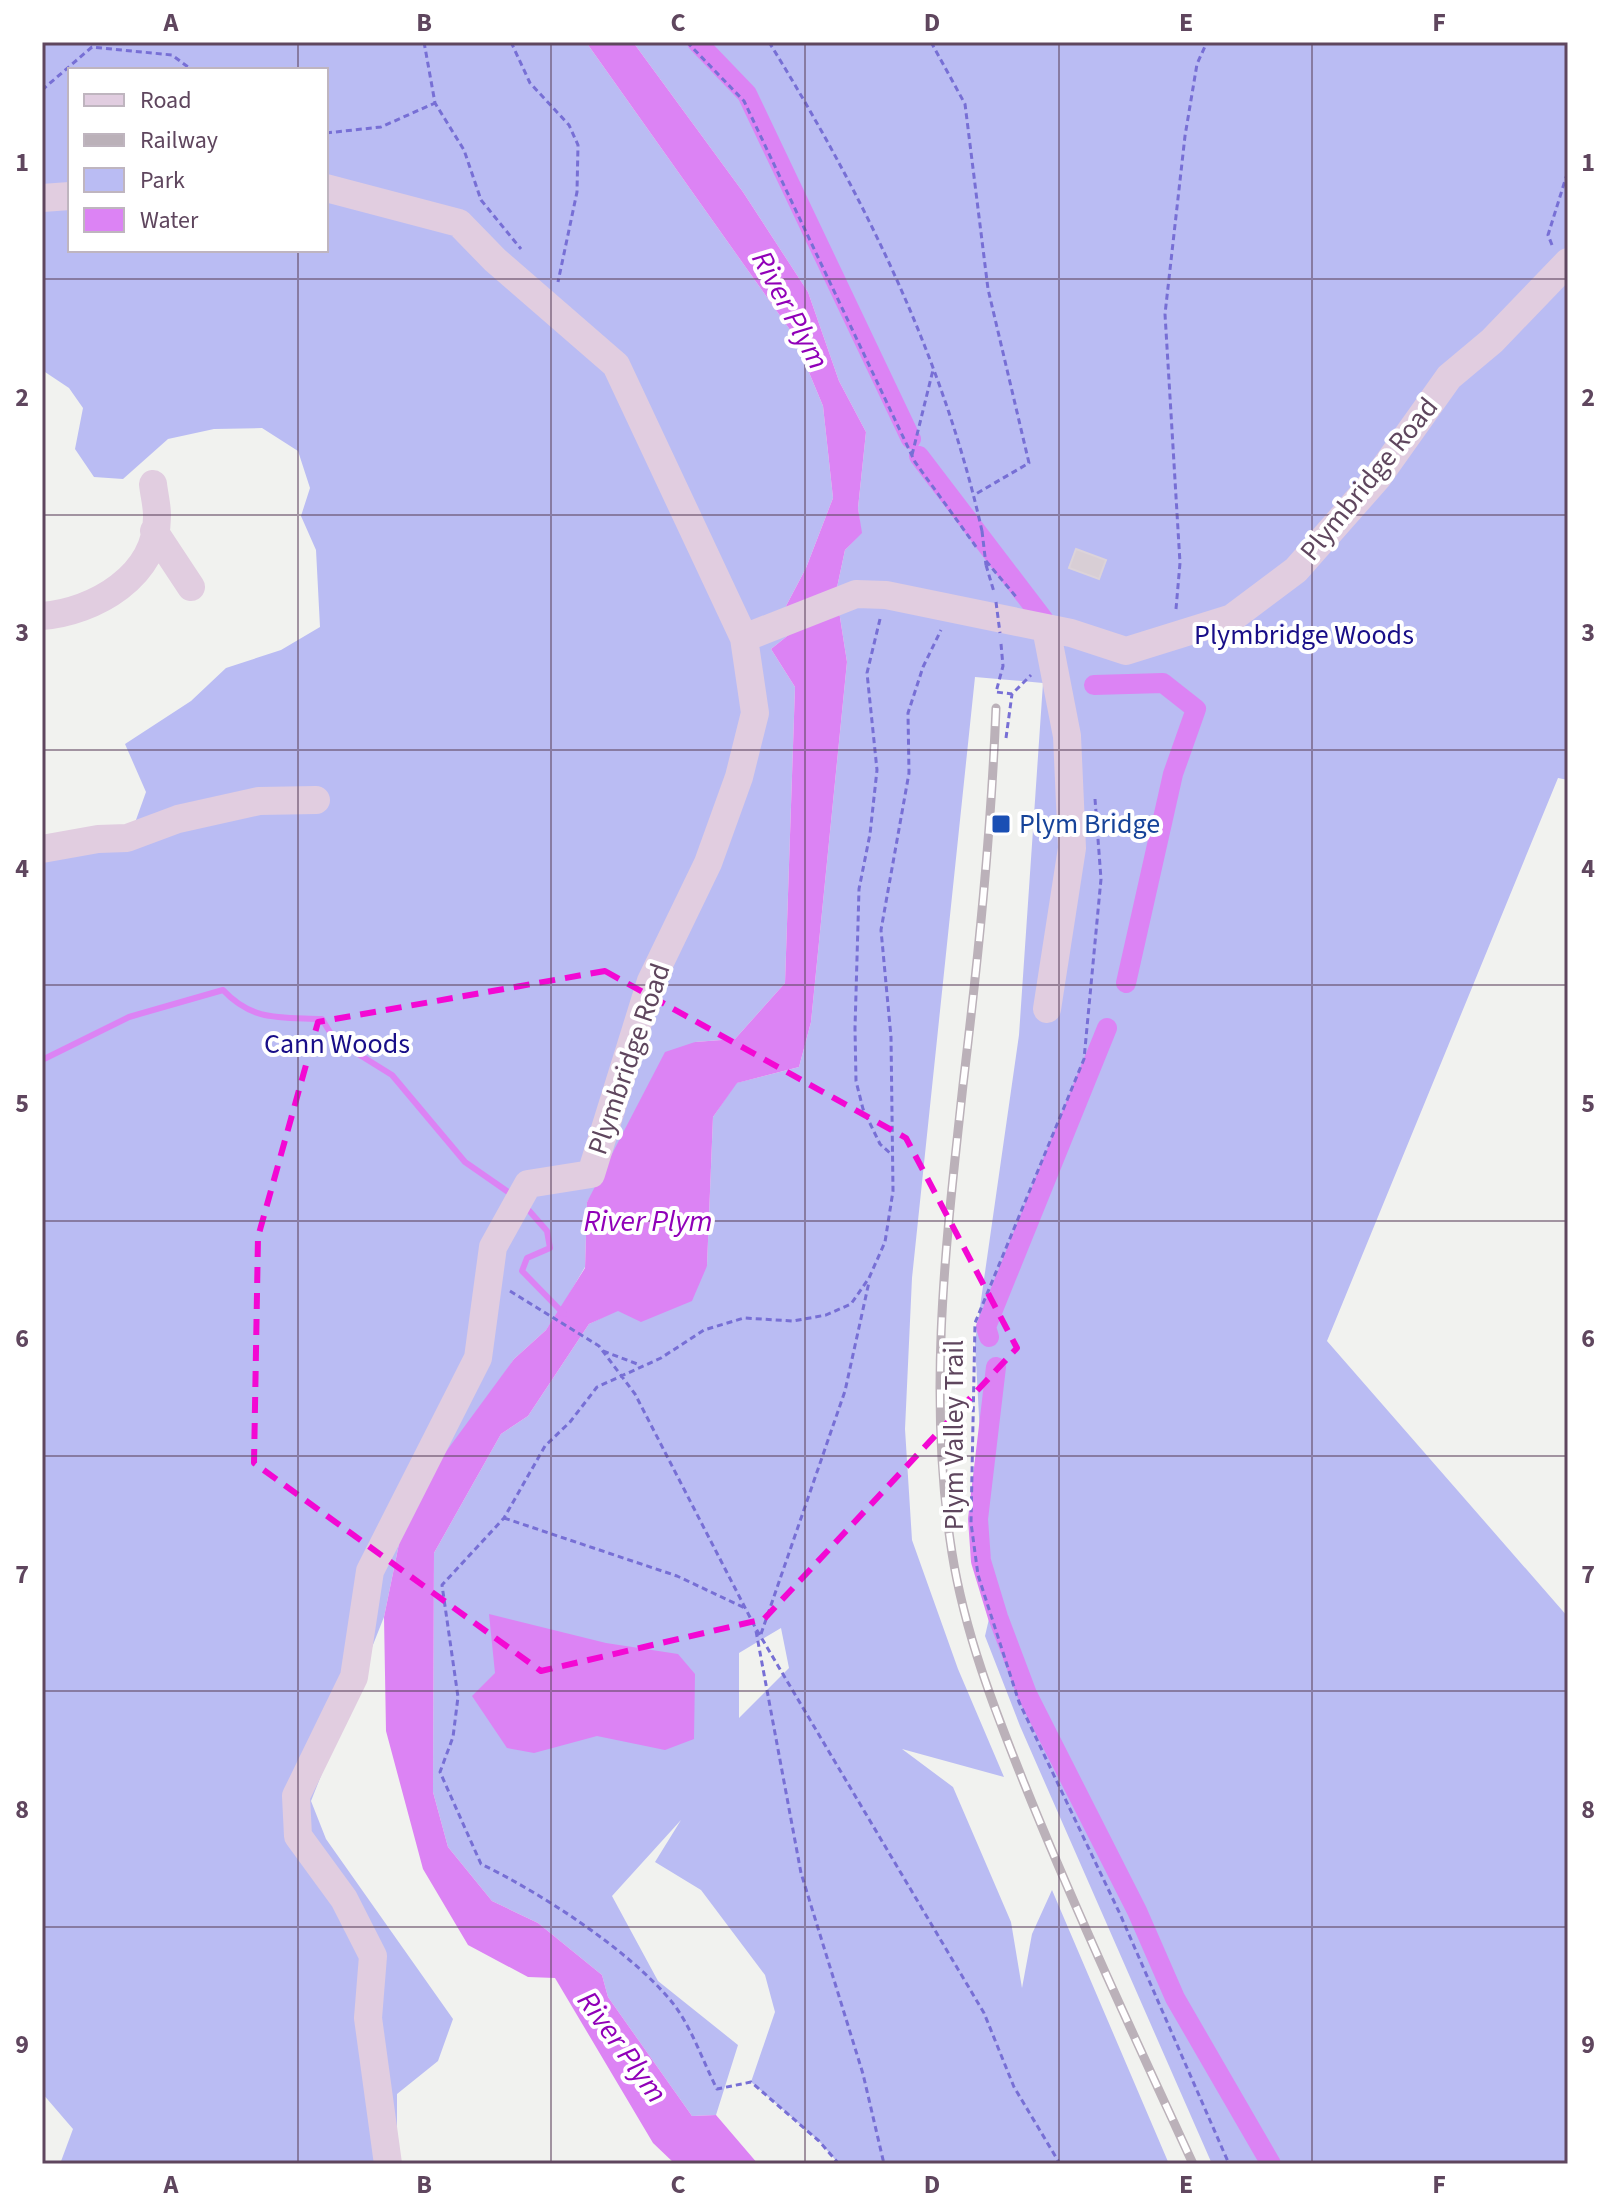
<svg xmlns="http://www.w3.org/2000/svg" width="1610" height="2206" font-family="'Source Sans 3',sans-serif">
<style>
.green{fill:#babcf3;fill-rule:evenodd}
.water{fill:#dc83f4}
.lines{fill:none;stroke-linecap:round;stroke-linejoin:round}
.stream{stroke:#dc83f4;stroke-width:6}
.canal{stroke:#dc83f4;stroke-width:20}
.building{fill:#d8ced5;stroke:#dcd3d9;stroke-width:2}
.path{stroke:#776fd5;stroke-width:3;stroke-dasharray:6 4;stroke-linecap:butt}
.minor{stroke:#e1cde0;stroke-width:28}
.rail-casing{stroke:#bbb1b9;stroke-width:9}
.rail{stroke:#fff;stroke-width:6;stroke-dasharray:18;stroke-linecap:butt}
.path-bridge{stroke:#776fd5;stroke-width:3;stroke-dasharray:6 4;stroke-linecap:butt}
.marked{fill:none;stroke:#f308d3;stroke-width:6;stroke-dasharray:16 10;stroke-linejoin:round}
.grid{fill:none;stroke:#5f465e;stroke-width:2;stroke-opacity:0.55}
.transit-dot{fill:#1a4fb4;stroke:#fff;stroke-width:3}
.labels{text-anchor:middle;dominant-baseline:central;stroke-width:8;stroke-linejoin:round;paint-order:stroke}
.street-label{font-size:28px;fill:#5f465e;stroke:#fff}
.park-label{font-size:28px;fill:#180e88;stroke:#fff}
.transit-label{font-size:28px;fill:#164399;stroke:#fff;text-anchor:start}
.water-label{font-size:30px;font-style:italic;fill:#9000b8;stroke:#fff}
.neatline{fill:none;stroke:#5f465e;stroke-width:3}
.grid-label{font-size:26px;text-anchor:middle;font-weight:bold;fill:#5f465e}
</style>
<rect width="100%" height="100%" fill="#f1f2ef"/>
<path class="green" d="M 42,42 L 586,42 L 793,334 L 823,406 L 833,498 L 806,568 L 786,606 L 791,633 L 771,649 L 795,687 L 785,983 L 735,1039 L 695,1042 L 587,1202 L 585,1267 L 561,1308 L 546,1330 L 514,1359 L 401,1534 L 384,1617 L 311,1801 L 326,1839 L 453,2019 L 438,2061 L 397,2094 L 397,2164 L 60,2164 L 73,2129 L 42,2093 L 42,837 L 132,831 L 146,792 L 125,744 L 191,701 L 226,668 L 281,650 L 320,627 L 316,550 L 301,516 L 310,488 L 298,451 L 262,428 L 214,429 L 168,439 L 123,479 L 94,477 L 75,449 L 83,408 L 69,388 L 42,370 ZM 70,70 L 326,70 L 326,250 L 70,250 Z
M 633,42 L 1568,42 L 1568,780 L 1558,778 L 1327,1341 L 1568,1617 L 1568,2164 L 1212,2164 L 1020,1726 L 985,1636 L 995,1593 L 984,1510 L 975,1342 L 1019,1035 L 1043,683 L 975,677 L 912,1278 L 905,1429 L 912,1540 L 958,1669 L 1004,1777 L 902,1749 L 953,1787 L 1011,1922 L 1022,1988 L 1032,1934 L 1052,1890 L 1169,2164 L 839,2164 L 819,2141 L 751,2082 L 775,2012 L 765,1975 L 701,1890 L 655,1862 L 681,1820 L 612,1896 L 658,1981 L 738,2045 L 716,2115 L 692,2116 L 608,1997 L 602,1975 L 538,1923 L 492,1901 L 448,1847 L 433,1792 L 434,1553 L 501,1434 L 528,1416 L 589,1324 L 707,1266 L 713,1117 L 736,1083 L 799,1067 L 811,1022 L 847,662 L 836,592 L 845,550 L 861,533 L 858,508 L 866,432 L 839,381 L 808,292 L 743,192 ZM 781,1628 L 789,1668 L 739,1718 L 739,1653 Z"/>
<path class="water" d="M 586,42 L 633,42 L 743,192 L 808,292 L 839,381 L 866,432 L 858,508 L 862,533 L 845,550 L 836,592 L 847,662 L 811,1022 L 799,1067 L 737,1083 L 713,1117 L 707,1266 L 692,1301 L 641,1322 L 618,1311 L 589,1324 L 528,1416 L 501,1434 L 434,1553 L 433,1792 L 448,1847 L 492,1901 L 538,1923 L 602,1975 L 608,1997 L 692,2116 L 716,2115 L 758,2164 L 675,2164 L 653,2143 L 555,1978 L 528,1977 L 468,1945 L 423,1869 L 386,1731 L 384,1617 L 401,1534 L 434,1468 L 514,1359 L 546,1330 L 585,1268 L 587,1202 L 665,1052 L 695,1042 L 735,1039 L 785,983 L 795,687 L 771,649 L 791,633 L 786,606 L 806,568 L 833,498 L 823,406 L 793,334 Z
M 489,1614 L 606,1643 L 678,1654 L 695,1674 L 694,1739 L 665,1750 L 597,1736 L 534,1753 L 507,1748 L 472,1696 L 495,1673 Z"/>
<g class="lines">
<path class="stream" d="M 42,1060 L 129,1017 L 223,990 C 253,1022 281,1017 322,1019 L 334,1039 L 392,1075 L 465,1162 L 514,1196
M 525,1206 L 547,1231 L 550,1248 L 527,1258 L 522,1271 L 564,1314"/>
<path class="canal" d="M 697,42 L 747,94 L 911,439
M 919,456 L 1044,620
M 1094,685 L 1163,683 L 1196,709 L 1173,774 L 1126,983
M 989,1337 L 986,1327 L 1107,1028
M 996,1367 L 978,1519 L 981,1561 L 998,1617 L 1027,1694 L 1137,1911 L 1175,1998 L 1271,2164"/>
</g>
<path class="building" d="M 1076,549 L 1106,560 L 1099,579 L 1069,568 Z"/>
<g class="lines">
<path class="path" d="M 424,42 L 435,103 L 464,150 L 481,200 L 521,249
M 511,42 L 530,83 L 569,125 L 578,145 L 577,192 L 558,282
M 687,42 L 744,101 L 915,462 L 977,548
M 769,42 C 862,193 943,356 982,531
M 931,42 L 965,104 L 988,289 L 1029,463 L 974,495
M 42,90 L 92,47 L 172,55 L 192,70
M 326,133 L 381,127 L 435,103
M 1552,245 L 1548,235 L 1568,171
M 912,455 L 933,370
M 986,561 L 1018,599
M 986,565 L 994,592
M 1176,609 L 1180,563 L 1165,314 L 1185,136 L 1197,64 L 1207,42
M 880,619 L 867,673 L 877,770 L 870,834 L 859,889 L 855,1028 L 856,1081 L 863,1109 L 880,1144 L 891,1154
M 1001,644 L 1003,666 L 996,692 L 1012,694 L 1031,675
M 1006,738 L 1012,694
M 1095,799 L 1101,879 L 1084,1059 L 975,1323 L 971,1523 L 978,1575 L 1019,1702 L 1120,1914 L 1229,2164
M 510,1291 L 599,1346 L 635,1394 L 755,1627 L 984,2013 L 1014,2087 L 1060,2164
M 603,1351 L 640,1365
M 504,1518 L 677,1576 L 745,1608
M 756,1631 L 801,1873 L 863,2074 L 884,2164
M 761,1634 L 845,1391 L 869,1282
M 839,2164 L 819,2141 L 751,2082 L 717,2089 C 703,2062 691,2025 671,2001 C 629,1950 541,1893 481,1864 L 440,1772 L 453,1737 L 458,1697 L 442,1585 L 504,1518 L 545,1446 L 570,1422 L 597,1387 L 661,1358 L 704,1330 L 744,1318 L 793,1321 L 826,1315 L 851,1304 L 869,1278 L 885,1242 L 893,1191 L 891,1037 L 881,930 L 909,773 L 908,713 L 923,667 L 941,630"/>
<path class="minor" d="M 326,188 L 459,223 L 495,260 L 616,365 L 744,638 L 755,713 L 739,777 L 708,863 L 651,981 L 591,1174 L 528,1184 L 493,1247 L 478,1358 L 370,1571 L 354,1677 L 296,1796 L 298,1836 L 344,1899 L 373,1956 L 368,2018 L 388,2164
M 42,198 L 70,196
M 154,531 L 191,587
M 42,616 C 94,612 158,576 157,515 C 157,505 154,494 153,484
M 1046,628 L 1067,736 L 1072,848 L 1047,1009
M 744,638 L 856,594 L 886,595 L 1071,633 L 1126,651 L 1232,618 L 1296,570 L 1378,477 L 1449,377 L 1492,341 L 1568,262
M 42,849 L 98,839 L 127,838 L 178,819 L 259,801 L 316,800"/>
<g class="rail-casing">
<path id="rail" d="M 996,708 C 991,835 978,959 963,1085 C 946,1242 927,1395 952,1553 C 965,1634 994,1708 1024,1783 C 1076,1912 1135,2038 1193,2164"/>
</g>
<use href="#rail" class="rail"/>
<path class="path-bridge" d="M 982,531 L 986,565
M 996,602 L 1000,633"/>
</g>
<path class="marked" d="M 605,971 L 906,1138 L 1017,1348 L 764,1619 L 541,1671 L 254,1463 L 258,1237 L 318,1022 Z"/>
<path class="grid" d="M 298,42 L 298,70M 551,42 L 551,2164M 805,42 L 805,2164M 1059,42 L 1059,2164M 1312,42 L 1312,2164M 298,250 L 298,2164M 42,279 L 1568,279M 42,515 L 1568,515M 42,750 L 1568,750M 42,985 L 1568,985M 42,1221 L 1568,1221M 42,1456 L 1568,1456M 42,1691 L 1568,1691M 42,1927 L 1568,1927"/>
<rect class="transit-dot" x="991" y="814" width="20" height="20" rx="4"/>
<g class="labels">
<g class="street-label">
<text transform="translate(1369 479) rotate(-51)">Plymbridge Road</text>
<text transform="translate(629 1059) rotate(-71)">Plymbridge Road</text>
<text transform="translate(954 1435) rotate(-90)">Plym Valley Trail</text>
</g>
<g class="park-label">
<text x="1304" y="635">Plymbridge Woods</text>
<text x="337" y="1044">Cann Woods</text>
</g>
<g class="transit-label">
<text x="1019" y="824">Plym Bridge</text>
</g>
<g class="water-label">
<text transform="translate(790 310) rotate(62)">River Plym</text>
<text x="648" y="1221">River Plym</text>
<text transform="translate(622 2047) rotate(54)">River Plym</text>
</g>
</g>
<rect width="1610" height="2206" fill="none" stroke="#ffffff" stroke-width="88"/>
<rect x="68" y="68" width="260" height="184" fill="#ffffff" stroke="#bfb5bf" stroke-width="2"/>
<rect x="84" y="94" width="40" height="12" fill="#e1cde0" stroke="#bfb5bf" stroke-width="2"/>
<text x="140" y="108" font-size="24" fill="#5f465e">Road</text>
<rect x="84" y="134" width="40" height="12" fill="#bbb1b9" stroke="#bfb5bf" stroke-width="2"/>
<text x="140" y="148" font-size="24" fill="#5f465e">Railway</text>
<rect x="84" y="168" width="40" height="24" fill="#babcf3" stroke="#bfb5bf" stroke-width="2"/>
<text x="140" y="188" font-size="24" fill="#5f465e">Park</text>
<rect x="84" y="208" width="40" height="24" fill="#dc83f4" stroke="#bfb5bf" stroke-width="2"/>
<text x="140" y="228" font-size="24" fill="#5f465e">Water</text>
<rect x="44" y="44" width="1522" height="2118" class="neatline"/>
<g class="grid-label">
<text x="171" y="31">A</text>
<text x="424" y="31">B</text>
<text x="678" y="31">C</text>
<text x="932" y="31">D</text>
<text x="1186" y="31">E</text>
<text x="1439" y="31">F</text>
<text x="22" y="171">1</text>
<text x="1588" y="171">1</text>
<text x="22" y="406">2</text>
<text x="1588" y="406">2</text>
<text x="22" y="641">3</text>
<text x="1588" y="641">3</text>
<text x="22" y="877">4</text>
<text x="1588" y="877">4</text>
<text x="22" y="1112">5</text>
<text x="1588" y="1112">5</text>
<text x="22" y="1347">6</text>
<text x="1588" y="1347">6</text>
<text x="22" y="1583">7</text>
<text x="1588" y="1583">7</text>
<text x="22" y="1818">8</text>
<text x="1588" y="1818">8</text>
<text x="22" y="2053">9</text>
<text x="1588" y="2053">9</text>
<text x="171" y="2193">A</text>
<text x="424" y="2193">B</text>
<text x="678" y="2193">C</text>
<text x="932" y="2193">D</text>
<text x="1186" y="2193">E</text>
<text x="1439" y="2193">F</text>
</g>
</svg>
